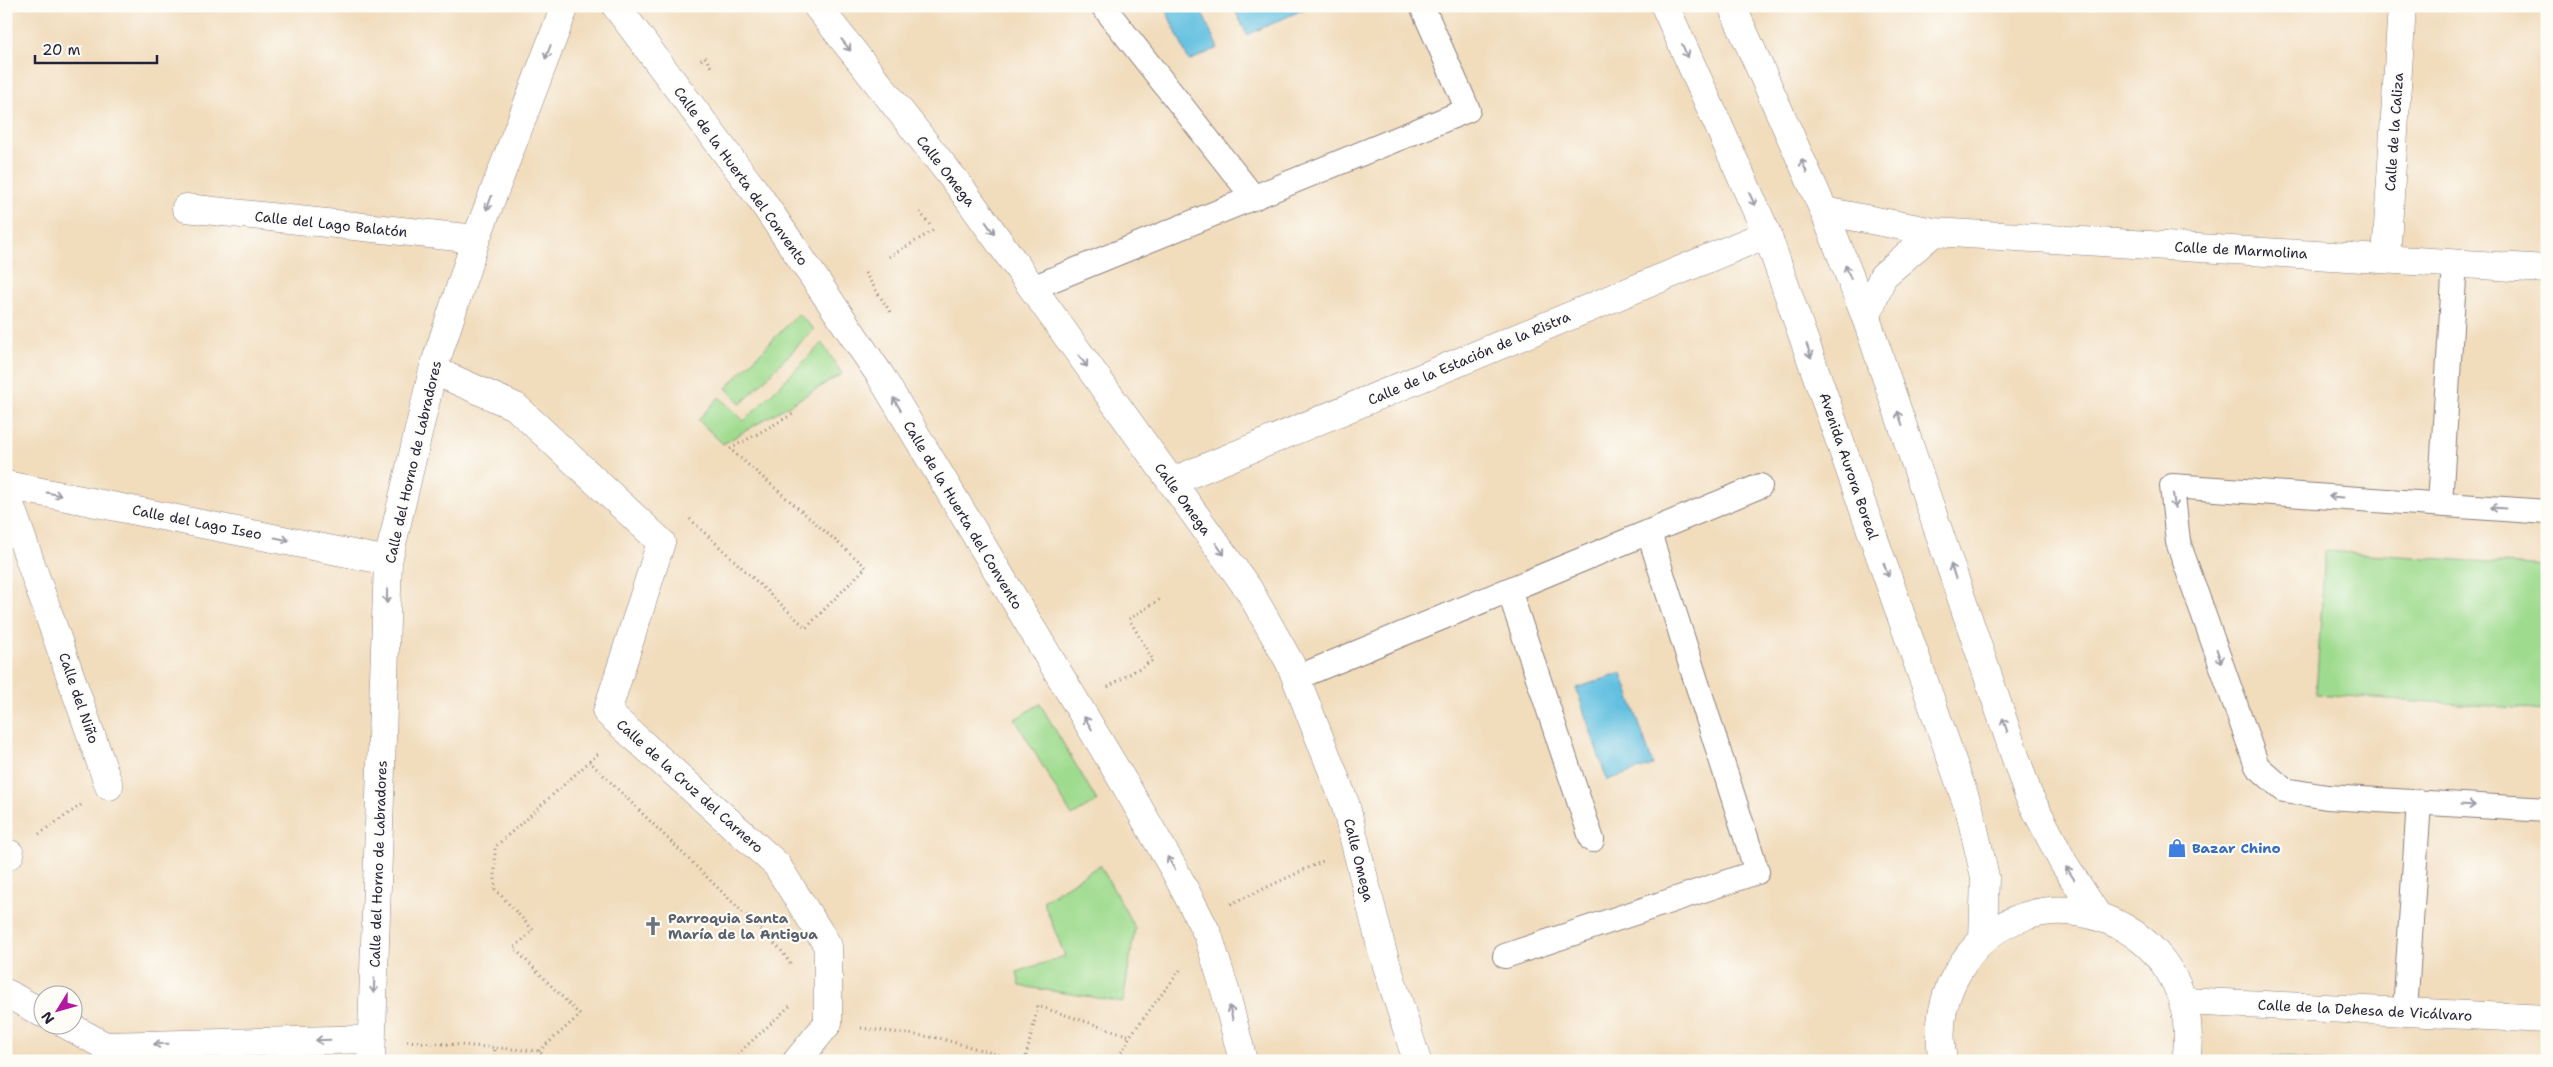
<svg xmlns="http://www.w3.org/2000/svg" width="2553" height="1067" font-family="'Shantell Sans',sans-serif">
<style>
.park{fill:url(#park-crowns);stroke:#607e64}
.garden{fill:#9fdb8e;stroke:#607e64}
.water{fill:#62c0e0;stroke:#42718e}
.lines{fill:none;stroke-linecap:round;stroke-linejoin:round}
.lane-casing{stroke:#8a7f7c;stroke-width:26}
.street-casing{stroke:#8a7f7c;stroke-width:29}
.secondary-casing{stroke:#8a7f7c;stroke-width:29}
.path{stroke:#8a7f7c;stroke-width:3;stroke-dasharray:1 4;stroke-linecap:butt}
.lane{stroke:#fff;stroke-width:24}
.street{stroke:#fff;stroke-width:28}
.secondary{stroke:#fff;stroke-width:28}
.oneway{stroke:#9c9ca7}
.labels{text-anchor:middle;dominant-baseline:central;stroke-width:4.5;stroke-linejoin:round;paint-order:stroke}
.street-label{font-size:14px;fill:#22223b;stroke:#fdfcf7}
.shop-label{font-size:14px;font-weight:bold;fill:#366cbe;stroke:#fdfcf7;text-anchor:start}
.worship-label{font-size:14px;font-weight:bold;fill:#5b616d;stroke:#fdfcf7;text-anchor:start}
</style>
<defs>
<pattern id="park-crowns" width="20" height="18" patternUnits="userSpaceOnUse" patternTransform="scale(1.25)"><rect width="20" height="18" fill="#9fdb8e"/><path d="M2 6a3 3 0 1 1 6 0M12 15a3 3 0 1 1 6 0" fill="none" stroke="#89bc7b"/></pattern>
</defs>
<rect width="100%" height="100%" fill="#fdfcf7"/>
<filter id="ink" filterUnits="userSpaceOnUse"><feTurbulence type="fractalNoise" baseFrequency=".02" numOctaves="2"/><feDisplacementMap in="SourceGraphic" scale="10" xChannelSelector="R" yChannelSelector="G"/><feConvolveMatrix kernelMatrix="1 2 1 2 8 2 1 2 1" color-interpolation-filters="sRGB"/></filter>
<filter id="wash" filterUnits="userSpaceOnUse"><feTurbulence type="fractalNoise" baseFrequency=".0096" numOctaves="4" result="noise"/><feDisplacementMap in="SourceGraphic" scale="20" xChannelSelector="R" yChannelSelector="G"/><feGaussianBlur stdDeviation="1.12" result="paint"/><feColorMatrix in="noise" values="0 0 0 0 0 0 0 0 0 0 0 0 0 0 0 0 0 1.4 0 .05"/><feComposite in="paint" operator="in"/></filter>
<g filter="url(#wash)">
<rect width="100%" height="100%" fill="#f1dcbc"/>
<path class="park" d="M 2273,1056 L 2325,1061 L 2267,1061 Z"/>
<path class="garden" d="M 798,314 L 814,329 L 741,404 L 726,388 Z
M 822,343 L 842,374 L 723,444 L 698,420 L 719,397 L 744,421 Z
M 2325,551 L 2547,566 L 2547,710 L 2316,694 Z
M 1040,704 L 1097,801 L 1072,816 L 1015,719 Z
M 1100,865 L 1135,928 L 1123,1002 L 1020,986 L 1017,972 L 1065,956 L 1043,901 Z"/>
<path class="water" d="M 1164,6 L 1199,6 L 1218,48 L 1189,61 Z
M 1233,6 L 1311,6 L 1247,35 Z
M 1622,673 L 1653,765 L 1607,780 L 1576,688 Z"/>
</g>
<g filter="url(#ink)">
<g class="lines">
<g class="lane-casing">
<path id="lane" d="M 1103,6 L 1254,198
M 1032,288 L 1468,110 L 1422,6
M 2440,504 L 2455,263
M 2547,512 L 2172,486 L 2178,542 L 2257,766 L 2284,790 L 2327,797 L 2547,810
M 1509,590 L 1592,840
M 1296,678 L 1760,486
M 1505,956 L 1757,872 L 1649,533
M 2405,1011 L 2419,802"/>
</g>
<g class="street-casing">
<path id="street" d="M 616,6 L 760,198 L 880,375 L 1126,786 L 1175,871 L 1208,935 L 1225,990 L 1243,1061
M 817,6 L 960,187 L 1249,590 L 1290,663 L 1345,803 L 1382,950 L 1417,1061
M 186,208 L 476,239
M 1824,211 L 1934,232 L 2547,269
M 2386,258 L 2402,6
M 1866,318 L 1883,276 L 1934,232
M 433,370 L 516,407 L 661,542 L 607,712 L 776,864 L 828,946 L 828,1023 L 797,1061
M 1171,482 L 1767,234
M 6,485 L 388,561
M 6,493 L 109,786
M 6,857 L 10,854
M 6,993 L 42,1013
M 2184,1001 L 2547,1019
M 65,1024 L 105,1046 L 109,1061
M 105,1046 L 372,1039
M 371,1061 L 388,561 L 433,370 L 476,239 L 565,6"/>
</g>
<g class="secondary-casing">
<path id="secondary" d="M 1665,6 L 1767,234 L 1970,812 L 1985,877 L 1983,940
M 1732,6 L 1824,211 L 1866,318 L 2028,794 L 2063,862 L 2097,915
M 1943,1061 C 1937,1029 1941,1001 1957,973 C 2025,853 2208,920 2186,1061"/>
</g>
<path class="path" d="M 701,60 L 705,57 L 711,67
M 920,212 L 930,225
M 889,257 L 934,230
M 865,273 L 892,315
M 690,519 L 806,628 L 866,567 L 730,449 L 793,414
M 1108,687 L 1153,660 L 1129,619 L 1162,598
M 589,761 L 781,950 L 792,966
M 39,834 L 81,805
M 1231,904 L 1323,861
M 861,1028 L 939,1038 L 1020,1061
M 407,1041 L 539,1051 L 550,1061
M 539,1051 L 580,1015 L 514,948 L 533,930 L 495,889 L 495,847 L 599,753
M 494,1061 L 495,1047
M 730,1061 L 792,1004
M 1025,1061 L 1038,1006 L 1130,1036
M 1117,1061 L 1130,1036 L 1181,969"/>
<use href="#lane" class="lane"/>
<use href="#street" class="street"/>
<use href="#secondary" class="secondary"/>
</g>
<defs><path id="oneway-shaft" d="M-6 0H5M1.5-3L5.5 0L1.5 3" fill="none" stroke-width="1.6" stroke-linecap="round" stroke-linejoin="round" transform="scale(1.25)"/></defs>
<g class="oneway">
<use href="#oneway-shaft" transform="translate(846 45) rotate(52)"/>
<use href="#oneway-shaft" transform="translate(1685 51) rotate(66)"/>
<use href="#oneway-shaft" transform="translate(548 52) rotate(111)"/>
<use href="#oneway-shaft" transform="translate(1804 166) rotate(-114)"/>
<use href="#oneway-shaft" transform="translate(1752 199) rotate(65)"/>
<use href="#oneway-shaft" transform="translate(489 203) rotate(111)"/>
<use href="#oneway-shaft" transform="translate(990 228) rotate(55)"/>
<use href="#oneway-shaft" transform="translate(1848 272) rotate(-112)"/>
<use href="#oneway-shaft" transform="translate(1809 351) rotate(71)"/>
<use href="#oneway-shaft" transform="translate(1083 361) rotate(54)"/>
<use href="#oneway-shaft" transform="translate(897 404) rotate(-121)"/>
<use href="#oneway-shaft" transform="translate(1900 418) rotate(-109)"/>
<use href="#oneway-shaft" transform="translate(54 494) rotate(11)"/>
<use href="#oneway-shaft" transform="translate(2336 497) rotate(-176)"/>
<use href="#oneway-shaft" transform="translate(2174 501) rotate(83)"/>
<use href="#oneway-shaft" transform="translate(2498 508) rotate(-176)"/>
<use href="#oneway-shaft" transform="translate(282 539) rotate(11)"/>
<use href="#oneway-shaft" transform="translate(1220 549) rotate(54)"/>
<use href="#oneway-shaft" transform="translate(1886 570) rotate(71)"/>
<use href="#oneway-shaft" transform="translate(1953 571) rotate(-109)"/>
<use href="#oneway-shaft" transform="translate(387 596) rotate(92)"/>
<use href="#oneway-shaft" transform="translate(2219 656) rotate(71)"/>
<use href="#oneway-shaft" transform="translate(1088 723) rotate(-121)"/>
<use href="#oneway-shaft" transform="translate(2005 725) rotate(-109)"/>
<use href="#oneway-shaft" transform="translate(2468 805) rotate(4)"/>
<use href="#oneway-shaft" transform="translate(1171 863) rotate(-120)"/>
<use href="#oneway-shaft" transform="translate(2070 873) rotate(-123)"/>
<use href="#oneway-shaft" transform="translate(374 986) rotate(92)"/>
<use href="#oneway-shaft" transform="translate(1231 1013) rotate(-104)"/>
<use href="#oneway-shaft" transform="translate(323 1040) rotate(178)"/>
<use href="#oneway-shaft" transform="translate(161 1044) rotate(178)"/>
</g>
</g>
<defs>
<g id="shop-bare" transform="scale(1.5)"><path d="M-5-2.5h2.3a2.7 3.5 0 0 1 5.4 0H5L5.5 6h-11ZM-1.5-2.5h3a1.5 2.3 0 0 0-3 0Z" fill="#3f7fe0" stroke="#fdfcf7" stroke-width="2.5" paint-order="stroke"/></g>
<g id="church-bare" transform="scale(1.5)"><path d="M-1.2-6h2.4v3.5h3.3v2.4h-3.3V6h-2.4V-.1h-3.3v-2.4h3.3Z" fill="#6b7280" stroke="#fdfcf7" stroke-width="2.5" paint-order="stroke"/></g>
</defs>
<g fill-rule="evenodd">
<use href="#shop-bare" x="2177" y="848"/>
<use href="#church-bare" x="653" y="926"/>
</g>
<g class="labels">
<g class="street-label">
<text transform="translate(2394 132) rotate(-86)">Calle de la Caliza</text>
<text transform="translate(946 171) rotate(52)">Calle Omega</text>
<text transform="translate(741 176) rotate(54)">Calle de la Huerta del Convento</text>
<text transform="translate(331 224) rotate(6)">Calle del Lago Balatón</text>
<text transform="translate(2241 250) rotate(3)">Calle de Marmolina</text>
<text transform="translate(1469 358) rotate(-23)">Calle de la Estación de la Ristra</text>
<text transform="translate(413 462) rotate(-77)">Calle del Horno de Labradores</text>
<text transform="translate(1849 466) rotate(71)">Avenida Aurora Boreal</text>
<text transform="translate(1183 499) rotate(54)">Calle Omega</text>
<text transform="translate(963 515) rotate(59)">Calle de la Huerta del Convento</text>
<text transform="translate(197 522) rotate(11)">Calle del Lago Iseo</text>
<text transform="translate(79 698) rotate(71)">Calle del Niño</text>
<text transform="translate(690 786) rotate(42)">Calle de la Cruz del Carnero</text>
<text transform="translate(1359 860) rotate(76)">Calle Omega</text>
<text transform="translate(378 864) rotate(-88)">Calle del Horno de Labradores</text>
<text transform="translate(2365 1010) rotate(3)">Calle de la Dehesa de Vicálvaro</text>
</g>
<g class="shop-label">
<text x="2192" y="848">Bazar Chino</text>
</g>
<g class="worship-label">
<text x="668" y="918">Parroquia Santa<tspan x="668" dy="16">María de la Antigua</tspan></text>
</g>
</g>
<rect width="2553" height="1067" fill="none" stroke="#fdfcf7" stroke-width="25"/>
<g transform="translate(58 1010) rotate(233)"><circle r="24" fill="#fdfcf7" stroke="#a5a5ac"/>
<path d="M0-4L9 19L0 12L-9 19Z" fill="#b5179e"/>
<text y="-8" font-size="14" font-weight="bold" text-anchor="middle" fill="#22223b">N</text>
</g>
<path d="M35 55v8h122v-8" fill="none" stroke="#22223b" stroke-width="2.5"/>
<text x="42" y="55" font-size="15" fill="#22223b" stroke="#fdfcf7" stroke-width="4" paint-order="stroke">20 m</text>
</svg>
